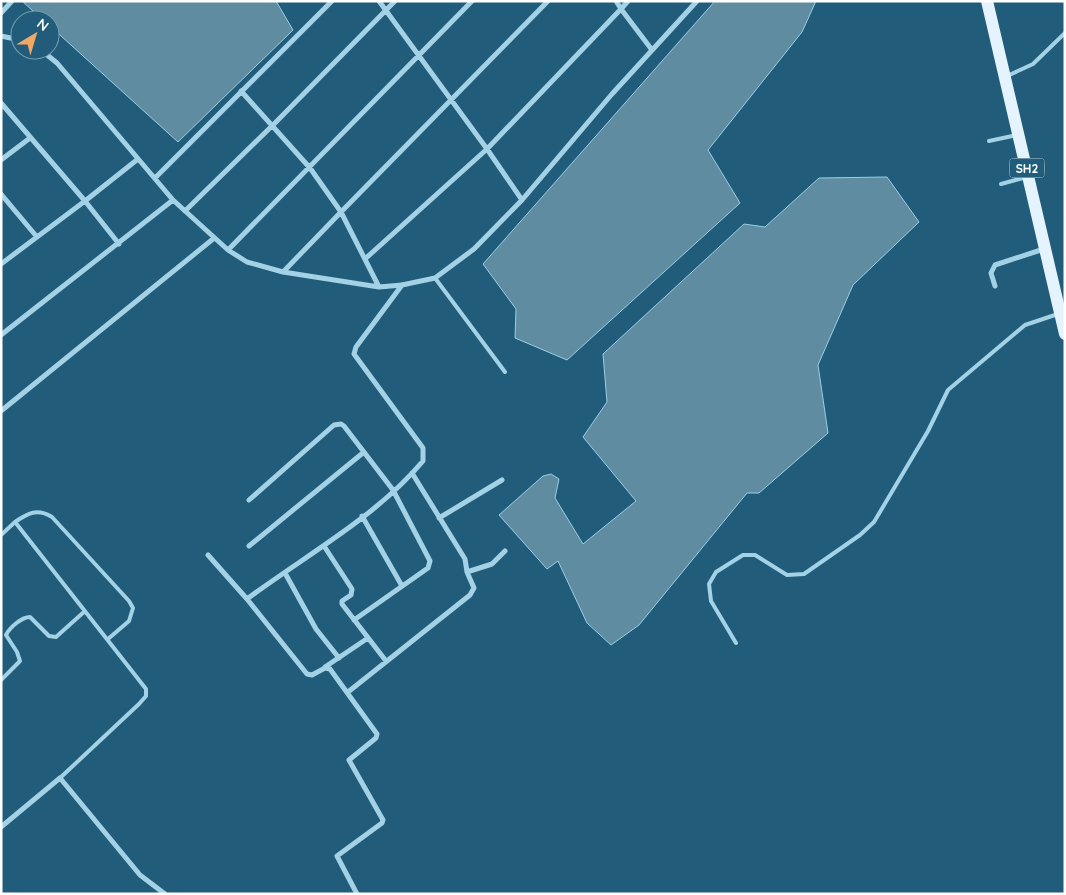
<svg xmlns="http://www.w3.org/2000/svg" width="1066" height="895" font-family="Quicksand,sans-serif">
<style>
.water{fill:#608ca1;stroke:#97cfe7}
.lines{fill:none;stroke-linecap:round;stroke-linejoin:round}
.service{stroke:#a3d1e5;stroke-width:4}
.minor{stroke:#a3d1e5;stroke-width:5}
.primary{stroke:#e4f3fd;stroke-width:12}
.labels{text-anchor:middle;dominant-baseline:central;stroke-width:5;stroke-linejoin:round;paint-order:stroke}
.shield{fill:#215d7a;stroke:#bcced7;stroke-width:1}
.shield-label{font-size:12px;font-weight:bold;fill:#fff}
</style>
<rect width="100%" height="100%" fill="#215d7a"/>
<path class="water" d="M 22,1 L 276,1 L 293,30 L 178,142 L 50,26 L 50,20 L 43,20 Z
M 715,1 L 816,1 L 802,32 L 708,150 L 740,203 L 567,360 L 515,338 L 516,309 L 483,264 Z
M 887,177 L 919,222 L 853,285 L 818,365 L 828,433 L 759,493 L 747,493 L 639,625 L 611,645 L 587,623 L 558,561 L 547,569 L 499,515 L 543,476 L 551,474 L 559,479 L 555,498 L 583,544 L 636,501 L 583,437 L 607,402 L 603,354 L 744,224 L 765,227 L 819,178 Z"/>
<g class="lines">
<path class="service" d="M 1007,76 L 1033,64 L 1065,33
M 989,141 L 1017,135
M 1001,184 L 1027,177
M 435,278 L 505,372
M 15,522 C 28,513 37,508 52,517 L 129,601 L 133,608 L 129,621 L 108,639
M 1,535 L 15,522 L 146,689 L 146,696 L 139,704 L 60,778
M 736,643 L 711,601 L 709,584 L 716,572 L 743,555 L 755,555 L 787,575 L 804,574 L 860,535 L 874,522 L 928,431 L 948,390 L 1025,325 L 1058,314
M 1,680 L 20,661 L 17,652 L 6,635 C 10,627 22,617 30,617 L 49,636 L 56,637 L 85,611"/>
<path class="minor" d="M 379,1 L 487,149 L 621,9 L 616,1
M 628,1 L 621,9 L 652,50
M 1,13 L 12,1
M 1,36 L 20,40
M 41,50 L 57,63 L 173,200 L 228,250 L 247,262 L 283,272 L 379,287 L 402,285 L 435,278 L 474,249 L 522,200 L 612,94 L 697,1
M 241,91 L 310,168 L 341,212 L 548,1
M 1,103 L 85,201 L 1,264
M 1,160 L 30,138
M 155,178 L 332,1
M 1,194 L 37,237
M 185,211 L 276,122 L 395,1
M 119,244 L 85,201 L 138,159
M 228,250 L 472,1
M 365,259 L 487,149 L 522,200
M 283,272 L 341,212 L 379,287
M 995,286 L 991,273 L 995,265 L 1044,249
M 1,335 L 173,200
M 1,411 L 213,239
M 249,500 L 334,425 L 341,424 L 344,426 L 393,490 L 430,561 L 428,568 L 354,620
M 362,516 L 402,586
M 439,518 L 502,480
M 249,546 L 364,452
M 324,546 L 352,589 L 351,595 L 342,601 L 342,604 L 386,661
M 208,555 L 247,599 C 306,555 375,518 423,461 L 423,448 L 354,354 L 356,347 L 402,285
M 467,572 L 492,564 L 505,551
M 285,573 L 316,629 L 339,658
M 247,599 L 307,674 L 312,675 L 325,668 L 330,669 L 377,734 L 376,738 L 349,760 L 383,820 L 382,823 L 337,856 L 357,894
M 325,667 L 368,638
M 348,692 L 470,595 L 474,588 L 467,572 L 465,559 L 412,473
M 1,827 L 60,778 L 140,875 L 165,894"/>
<path class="primary" d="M 987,1 L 1065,334"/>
</g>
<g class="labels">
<rect class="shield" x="1009.5" y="158.5" width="35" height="19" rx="4"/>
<g class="shield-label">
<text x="1027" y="168">SH2</text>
</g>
</g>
<rect width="1066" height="895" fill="none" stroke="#ffffff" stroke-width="5"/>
<g transform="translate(35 35) rotate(38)"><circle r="24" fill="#215d7a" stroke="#7a9eaf"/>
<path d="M0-4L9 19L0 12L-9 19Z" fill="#f2a865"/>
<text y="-8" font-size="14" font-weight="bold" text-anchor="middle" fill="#ffffff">N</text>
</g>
</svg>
